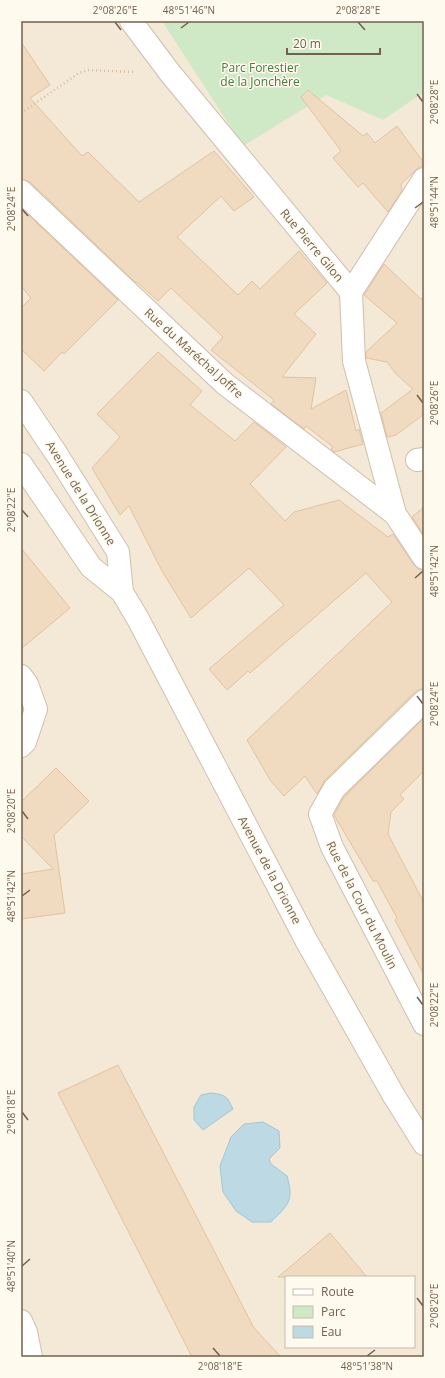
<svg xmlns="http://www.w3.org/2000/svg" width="445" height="1378" viewBox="0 0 445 1378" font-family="'Open Sans',sans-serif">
<rect width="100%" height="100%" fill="#fbf6e7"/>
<!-- residential -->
<path fill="#f3e9d6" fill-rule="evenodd" d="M21,21h403v1336h-403zM286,1277h128v70h-128z"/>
<!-- green -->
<path fill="#cfe9c6" d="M162,21h262v71l-41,28 -57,-25 -83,51z"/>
<!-- water -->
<path fill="#bcd9e4" stroke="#a3c6d6" d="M211,1093c15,2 16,3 22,16l-30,21 -9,-10v-13l7,-12z
M263,1122l16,9 1,17 -11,11 2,5 16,12c7,25 2,28 -16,46h-19l-16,-11 -13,-19 -3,-26 11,-29 13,-13z"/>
<!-- building -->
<path fill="#f0dac0" stroke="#e1c3a1" d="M21,42l29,43 -20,13 52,58 6,-4 51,50 75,-51 40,46 -20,14 -13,-15 -44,41 61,58 14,-14 8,8 39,-38 27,31 1,1 -33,31 22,20 -34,43 34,1 -5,31 35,-19 10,41 3,-2 4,15 -29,8 -3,-3 2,-2 -27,-21 -2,3 -33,-25 3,-4 -63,-50 12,-13 -52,-49 -13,13 -21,-19 -1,1 -106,-101 -9,-3z
M308,90l55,46 4,-3 8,10 22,-17 27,37v2l-6,3 -17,16 1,7 -14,21 -25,-29 -5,4 -25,-29 8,-7 -40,-54z
M21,208l97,92 -54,54 -2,-2 -18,19 -23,-22v-41l10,-10 -10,-12z
M384,264l37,35 3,-2v117l-28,21 -9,2 -6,-24 32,-24 -17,-15 -9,-12 -21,-4v-6l31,-29 -33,-28z
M158,352l44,39 -12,14 45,36 19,-19 32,25 -36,37 35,37 9,-9 45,-12 49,37 5,-3 21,31 4,4 6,1v119h-3l-6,3 -90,88 -8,14 -12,-18 -21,20 -14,-16 -23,-40 145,-138 -26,-29 -116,100 -2,-2 -21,19 -18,-21 75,-64 -35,-37 -58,50 -29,-47 -33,-65 -9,9 -28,-47 28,-31 -23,-23z
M424,507v28l-12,-18z
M21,548l49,60 -49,41z
M424,718v53l-24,24 4,4 -13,13 -3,22 36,69v72l-29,-55 2,-2 -20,-37h-4l-39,-66 10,-18z
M56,768l33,33 -35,34 11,78 -44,6v-45l32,-5 -32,-33v-34z
M118,1065l136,263 27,29h-89l-134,-264z
M330,1233l37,44h-89z"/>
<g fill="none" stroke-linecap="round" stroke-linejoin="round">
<!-- street casing -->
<g stroke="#cdbfae" stroke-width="24">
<path id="street" d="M131,21l39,52 181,219 3,69 41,153
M21,191l204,193 170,130 29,44
M351,292l73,-113
M417,460l7,-1
M21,676l6,8 9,25 -11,33 -4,4
M424,701l-90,88 -14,25 12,33 92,177
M21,1321l5,11 5,25"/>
</g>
<!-- secondary casing -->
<g stroke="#cfc1ab" stroke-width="24">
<path id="secondary" d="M21,401l35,52 62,99 4,40
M21,464l70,103 31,25 16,27 168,321 88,156 30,48"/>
</g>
<!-- path -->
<path stroke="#d5bda3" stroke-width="2.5" stroke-dasharray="1 3" stroke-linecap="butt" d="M21,113l58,-40 9,-3 47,2"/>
<!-- street -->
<use href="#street" stroke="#fff" stroke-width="22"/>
<!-- secondary -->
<use href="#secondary" stroke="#fff" stroke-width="22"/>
</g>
<!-- ticks -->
<path fill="none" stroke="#74604c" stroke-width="1.5" d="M115,22l6,8M358,22l7,8M181,28l8,-6M417,94l6,8M415,208l8,-6M22,209l6,7M417,395l6,8M22,510l6,7M415,578l8,-7M417,696l6,8M22,811l6,8M22,896l8,-6M417,997l6,8M22,1112l6,8M22,1266l8,-7M417,1298l6,8M213,1348l7,8M367,1356l8,-6"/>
<g text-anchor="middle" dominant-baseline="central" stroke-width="3" stroke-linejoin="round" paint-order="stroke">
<!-- park labels -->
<g font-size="12" fill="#4c7945" stroke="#fefaed">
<text x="260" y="67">Parc Forestier<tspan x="260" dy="14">de la Jonchère</tspan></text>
</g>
<!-- street labels -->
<g font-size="12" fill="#74604c" stroke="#fefaed">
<text transform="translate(312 245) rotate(50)">Rue Pierre Gilon</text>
<text transform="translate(194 353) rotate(42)">Rue du Maréchal Joffre</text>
<text transform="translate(81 493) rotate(58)">Avenue de la Drionne</text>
<text transform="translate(270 870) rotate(62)">Avenue de la Drionne</text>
<text transform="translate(362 905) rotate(63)">Rue de la Cour du Moulin</text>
</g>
</g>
<!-- border -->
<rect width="445" height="1378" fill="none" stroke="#fefaed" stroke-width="44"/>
<!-- legend -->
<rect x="285" y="1276" width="130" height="72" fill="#fefaed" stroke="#c7bcad"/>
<rect x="293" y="1289" width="20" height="6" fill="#ffffff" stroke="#c7bcad"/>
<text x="321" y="1296" font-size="12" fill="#74604c">Route</text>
<rect x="293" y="1306" width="20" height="12" fill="#cfe9c6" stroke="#c7bcad"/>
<text x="321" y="1316" font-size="12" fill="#74604c">Parc</text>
<rect x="293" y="1326" width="20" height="12" fill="#bcd9e4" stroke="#c7bcad"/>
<text x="321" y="1336" font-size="12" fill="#74604c">Eau</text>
<!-- scale -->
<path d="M287 48v6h93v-6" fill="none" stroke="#74604c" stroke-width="2"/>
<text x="293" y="48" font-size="12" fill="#74604c" stroke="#fefaed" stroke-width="3" paint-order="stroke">20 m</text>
<rect x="22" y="22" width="401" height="1334" fill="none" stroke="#74604c" stroke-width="1.5"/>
<g font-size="10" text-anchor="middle" fill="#74604c">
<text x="115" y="14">2°08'26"E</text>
<text x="189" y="14">48°51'46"N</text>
<text x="358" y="14">2°08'28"E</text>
<text transform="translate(434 102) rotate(-90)" y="4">2°08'28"E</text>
<text transform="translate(434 202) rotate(-90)" y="4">48°51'44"N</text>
<text transform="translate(11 209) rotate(-90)" y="4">2°08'24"E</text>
<text transform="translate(434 403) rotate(-90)" y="4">2°08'26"E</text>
<text transform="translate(11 510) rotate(-90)" y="4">2°08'22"E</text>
<text transform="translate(434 571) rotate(-90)" y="4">48°51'42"N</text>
<text transform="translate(434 704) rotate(-90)" y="4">2°08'24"E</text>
<text transform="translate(11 811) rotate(-90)" y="4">2°08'20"E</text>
<text transform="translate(11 896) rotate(-90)" y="4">48°51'42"N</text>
<text transform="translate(434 1005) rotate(-90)" y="4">2°08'22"E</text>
<text transform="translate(11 1112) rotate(-90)" y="4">2°08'18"E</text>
<text transform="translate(11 1266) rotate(-90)" y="4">48°51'40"N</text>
<text transform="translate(434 1306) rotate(-90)" y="4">2°08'20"E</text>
<text x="220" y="1370">2°08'18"E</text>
<text x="367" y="1370">48°51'38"N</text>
</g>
</svg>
